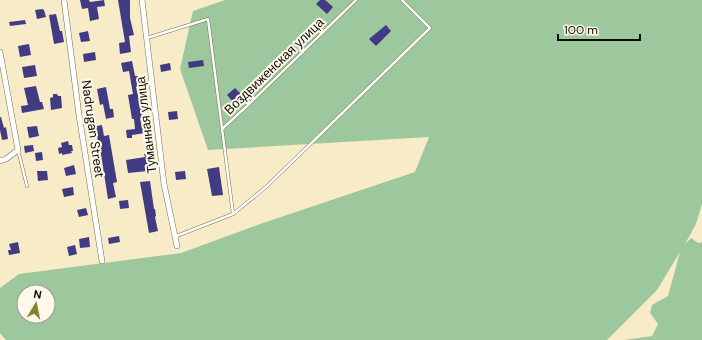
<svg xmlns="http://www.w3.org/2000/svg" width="702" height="340" viewBox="0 0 702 340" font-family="'DM Sans',sans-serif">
<rect width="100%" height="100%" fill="#f8ebc8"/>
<!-- green -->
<path fill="#9dc89e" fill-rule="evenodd" d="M225,0h477v204l-6,20 -11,20 6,-6 7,5 4,-1v98h-78l28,-4 6,-12 -8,-11 2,-8 16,-9 12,-44 -23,38 -50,50h-601l-6,-7v-45l19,-14 162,-21 82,-30 152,-51 14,-35 -221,13 -28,-81 13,-58zM24,292h24v24h-24z"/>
<!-- building -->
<path fill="#413b84" d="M80,0h9l1,2 14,-2 1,6 -8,1 2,12 -9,2 -2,-13 -6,1z
M118,0h12v18l4,17 -5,1 2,16 -11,2 -1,-11 6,-1z
M320,0h5l8,7 -6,7 -11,-10z
M42,9l2,1 2,7 -9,2 -2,-9z
M56,14l4,17h2l2,11 -10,2 -5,-29z
M25,20l1,4 -16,2 -1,-4z
M386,25l5,6 -15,15 -7,-7z
M88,31l2,10 -9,1 -2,-9z
M29,44l2,11 -11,2 -2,-11z
M95,52l1,8 -12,2 -1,-8z
M203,60l1,6 -15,2 -1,-6z
M132,61l3,15h3l1,10 -3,1 7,30 -3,1 2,10h3v5l-13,2v3h-5l-1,-8 9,-1 -1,-10h-2l-4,-24 5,-1 -4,-23 -6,1 -2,-9z
M170,63l1,7 -10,2 -1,-7z
M35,65l2,11 -13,2 -2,-11z
M36,86l4,16h2l2,7 -22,4 -1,-7 7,-1 -4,-17z
M106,87l4,22h3l1,8 -8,2 -3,-15 -3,1 -3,-16z
M235,88l7,7 -8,8 -7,-8z
M53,94h4l1,2h3l1,12 -11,2 -1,-12 3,-1z
M177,111l1,8 -9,1 -1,-8z
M0,117h1l3,11 2,-1 2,12 -6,1 -2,-10z
M102,125l2,11 5,-1 8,47 -4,1 3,14 -8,2 -8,-51 -4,-15 -2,1 -2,-7z
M37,126l2,10 -10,2 -2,-11z
M68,141l1,4h3l1,6h-2l1,2 -10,2v-2l-3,1 -1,-6 4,-1 -1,-4z
M33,145l1,6 -9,2 -1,-7z
M42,152l1,8 -7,1 -1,-8z
M151,153l2,16 -6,1 1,1 -20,2 -2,-13 19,-3 -1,-3z
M74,165l2,9 -10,2 -2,-8z
M219,167l4,28 -11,1 -5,-27z
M37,171h10l1,9 -10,1z
M185,171l1,8 -10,1 -1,-8z
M150,181l4,28h1l1,7 -1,1 3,14 -9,2 -9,-51z
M73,187l1,8 -10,2 -2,-8z
M128,200l1,8 -9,1 -1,-8z
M86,208l2,7 -9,2 -2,-7z
M119,236l1,6 -11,2 -1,-6z
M89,237l1,10 -10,1 -1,-9z
M18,242l2,11 -11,2 -1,-5h3l-2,-6z
M75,245l2,9 -8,2 -2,-9z"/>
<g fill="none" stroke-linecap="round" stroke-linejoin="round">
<!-- service casing -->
<g stroke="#796e4e" stroke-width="3.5">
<path id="service" d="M147,38l61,-19 25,195 -59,23
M222,129l24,-22 110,-107
M18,150l9,36
M233,214l33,-27 164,-159 -28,-28"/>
</g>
<!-- minor casing -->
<g stroke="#796e4e" stroke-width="6">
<path id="minor" d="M64,0l15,115 23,146
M142,0l22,184 13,62
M0,52l18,98 -12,9 -6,2"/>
</g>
<!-- service -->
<use href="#service" stroke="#fff" stroke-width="2.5"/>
<!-- minor -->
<use href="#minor" stroke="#fff" stroke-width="5"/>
</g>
<g text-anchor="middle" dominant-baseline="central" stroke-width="4" stroke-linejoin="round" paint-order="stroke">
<!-- street labels -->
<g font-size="13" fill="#0f0b02" stroke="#fef9eb">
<text transform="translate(274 66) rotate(-44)">Воздвиженская улица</text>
<text transform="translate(146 125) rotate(-97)">Туманная улица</text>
<text transform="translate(93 129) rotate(82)">Nadrugan Street</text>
</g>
</g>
<!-- north arrow -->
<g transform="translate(36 304) rotate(10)"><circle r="19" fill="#fef9eb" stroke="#9e9a8e"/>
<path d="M0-3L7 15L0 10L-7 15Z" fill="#88842d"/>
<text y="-6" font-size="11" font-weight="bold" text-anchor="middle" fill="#0f0b02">N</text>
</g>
<!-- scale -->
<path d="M558 34v6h82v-6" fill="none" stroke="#0f0b02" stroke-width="2"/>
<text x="564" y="34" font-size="12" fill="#0f0b02" stroke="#fef9eb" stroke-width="3" paint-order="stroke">100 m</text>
</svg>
